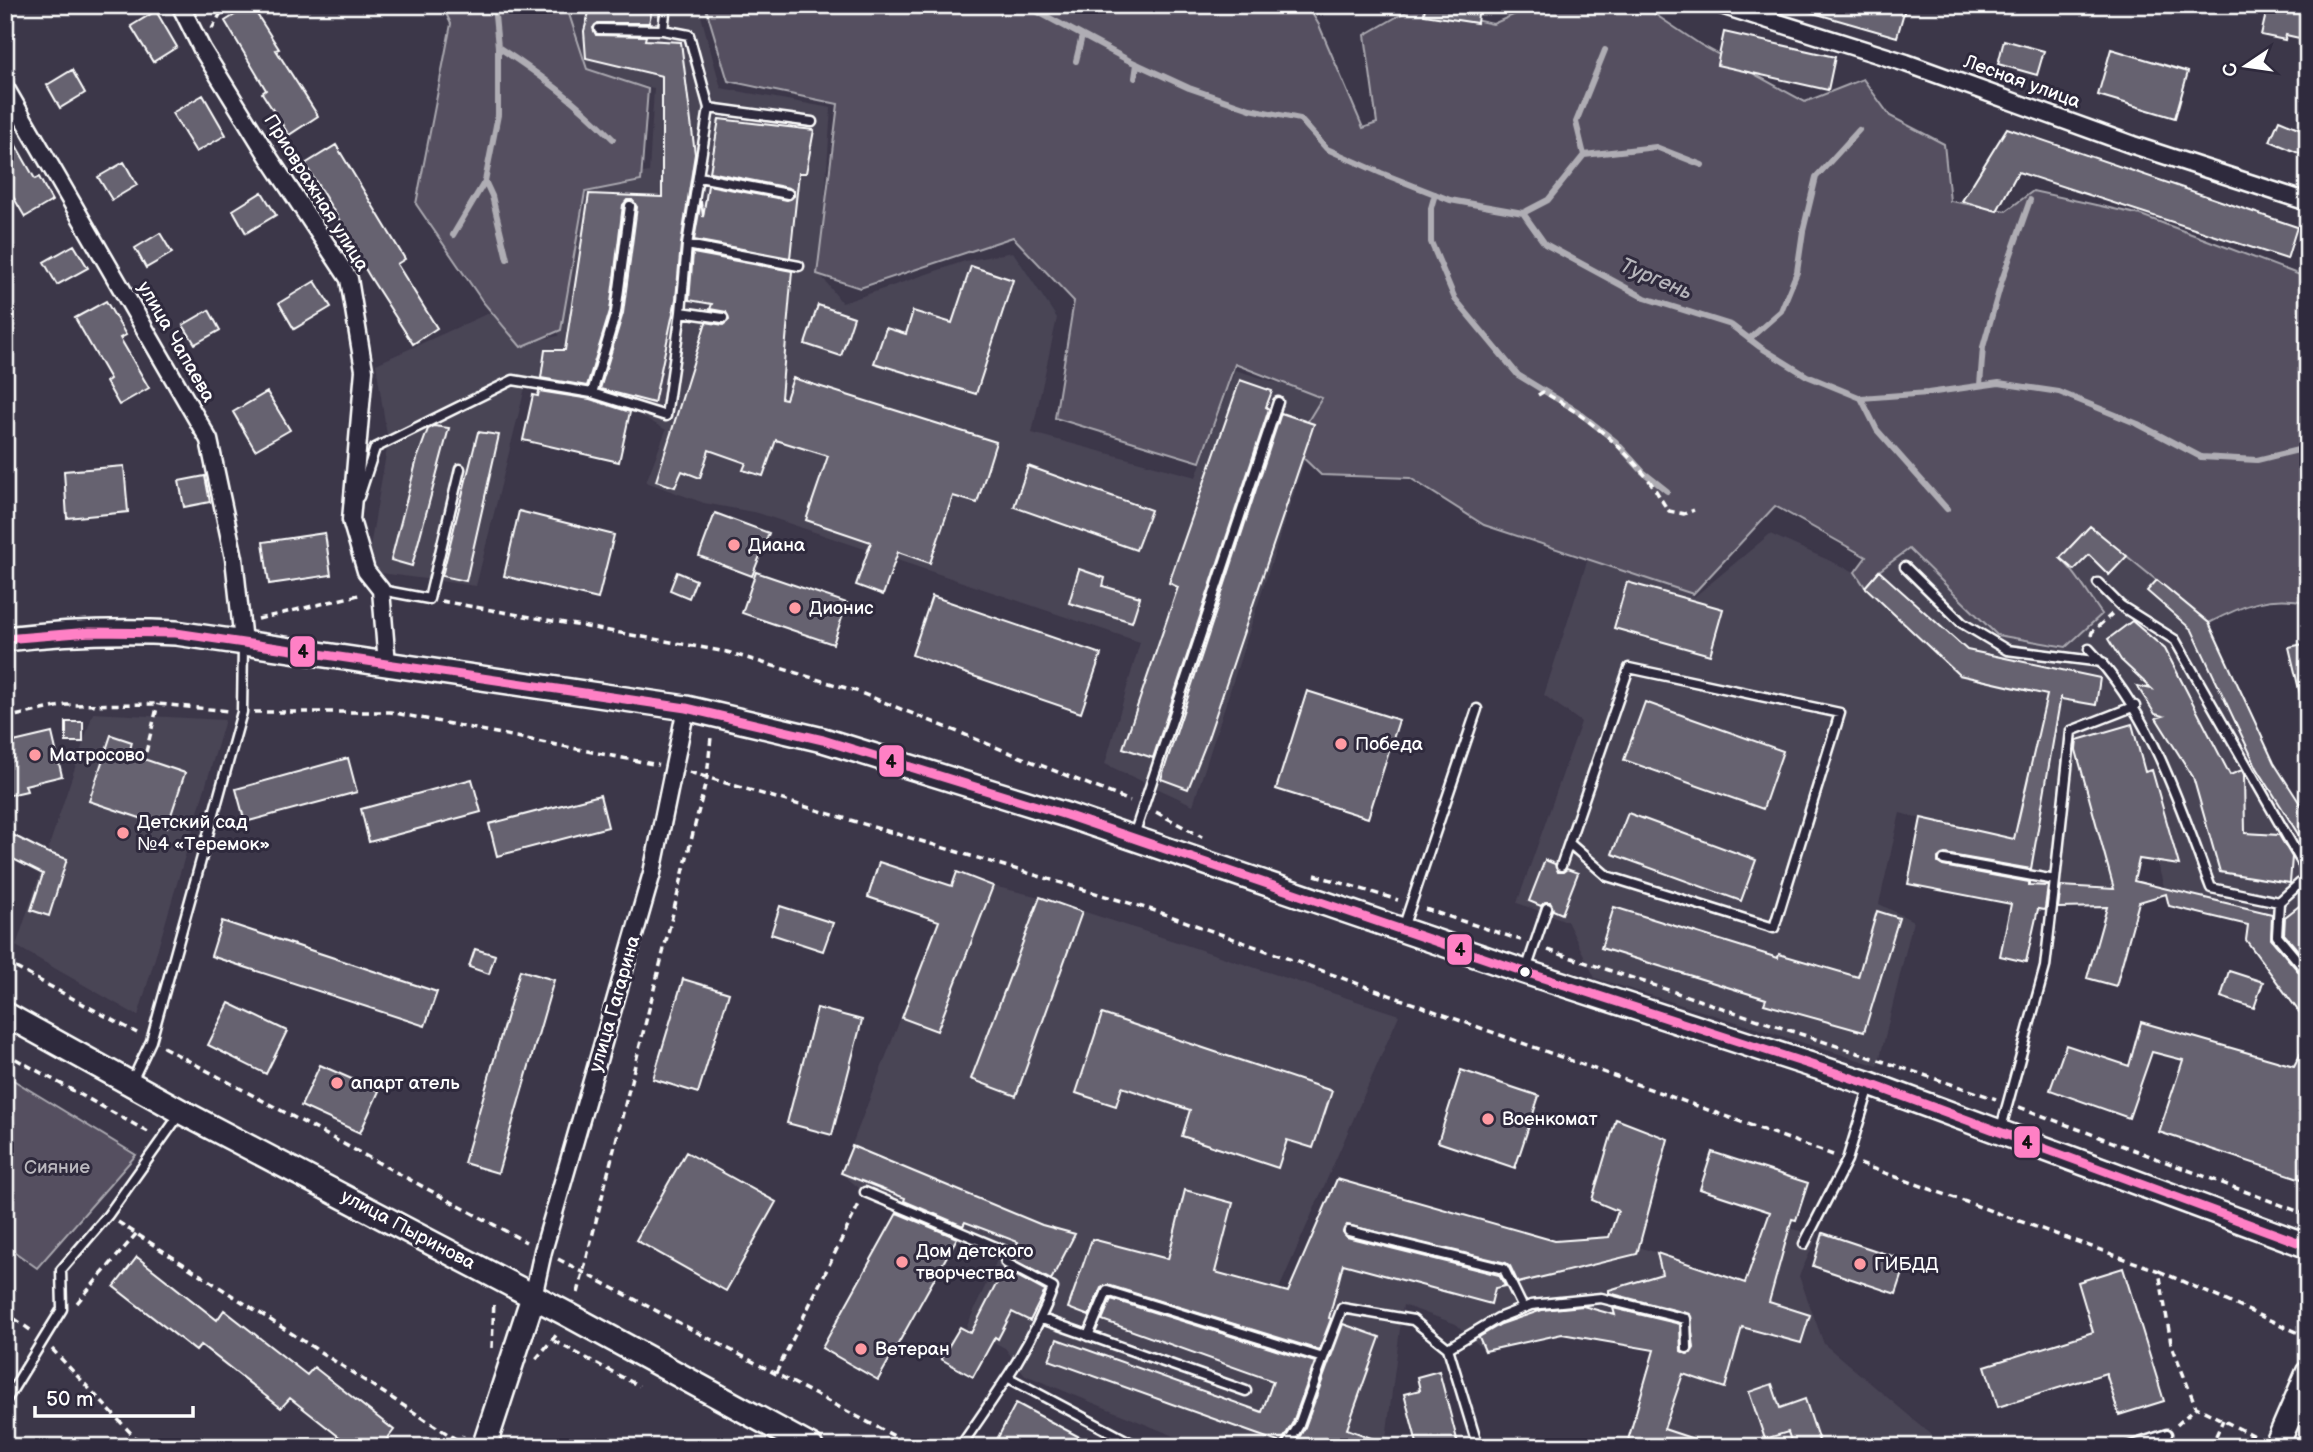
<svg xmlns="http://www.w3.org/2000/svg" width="2313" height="1452" viewBox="0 0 2313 1452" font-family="'Balsamiq Sans',sans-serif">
<rect width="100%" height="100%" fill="#3c3749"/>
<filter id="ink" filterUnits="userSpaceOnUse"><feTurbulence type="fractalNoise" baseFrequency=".0143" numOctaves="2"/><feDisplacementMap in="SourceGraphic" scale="14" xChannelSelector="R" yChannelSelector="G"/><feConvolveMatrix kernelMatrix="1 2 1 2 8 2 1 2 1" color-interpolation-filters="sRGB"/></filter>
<g filter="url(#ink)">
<!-- built -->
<path fill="#494455" d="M569,5h129l23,83 110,20 -11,166 22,29 123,-42 48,-9 44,66 -25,115 164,44 39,-107 90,27 -132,408 -88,-41 35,-122 -382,-129 -54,-10 -58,-21 20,-52 -31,-18 -110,-24 -49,198 -110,-15 22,-129 -12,-78 115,-52 32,31 35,-7 24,-153 67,-11 5,-84 -72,-15 -18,-60z
M2090,526l119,97 65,140 34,53v208l-62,-84 2,-15 -79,-19 -35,-131 -32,-26 40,152 -98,9 -136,-26 13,-65 -21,-6 -21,91 34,17 -35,145 -283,-88 -28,-57 -50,-18 64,-181 -37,-27 47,-146 103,48 76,-63 85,38 10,14 14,-15 29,-23 89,87 105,-21 -20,-27 -8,-17 -14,-12z
M93,713l132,7 -87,296 -122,-70z
M957,872l36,14 47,11 359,118 -120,274 9,3 49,-113 218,62 54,-4 8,-26 -25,-11 24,-81 52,20 -29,108 106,35 21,-59 52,12 -19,41 25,68 108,91 5,12h-313l2,-1 28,-96 -92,-16 -77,17 -29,-27 -53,-19 -18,142h-184l-176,-72 -20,-27 -39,-20 32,-70 -121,-55 -36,-30z"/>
<!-- green -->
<path fill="#555060" stroke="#aaa8b0" stroke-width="2" d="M442,5h129l-3,6 19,58 61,20 -7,92 -56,11 -24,138 -40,17 -38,-45 -67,-98 35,-180z
M705,5h602l12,20 44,103 14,-5 -12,-88 49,-28 79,17 36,-16 118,1 54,36 104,57 58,-23 27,37 54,28 6,57 56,10 27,-20 108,24 167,63v325c-37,-10 -67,3 -99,20l-119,-97 -30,32c17,15 28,37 42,56l-36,33 -69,-12 -88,-86 -30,22 -14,16 -10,-15 11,-15 -91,-51 -82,88 -209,-69 -74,-47 -89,-3 -29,-28 30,-49 -87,-34 -35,98 -145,-44 19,-117 -61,-64 -153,51 -43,-14 21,-170 -110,-23z
M5,1075l131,80 -99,113 -32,-23z"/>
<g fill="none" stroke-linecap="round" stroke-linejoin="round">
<!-- stream -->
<path stroke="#afadb4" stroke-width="6" d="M1025,5l103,55 61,28 61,21 50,10 27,30 54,24 69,27 73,13 22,31 100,54 86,27 29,22 47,29 54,22 67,-5 71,-10 60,9 79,32 63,33 56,3 41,-10 10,1
M498,47c43,28 79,55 115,92
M1076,61l6,-25
M1135,78l2,-14
M1584,155l-8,-33 29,-72
M485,181l7,15 15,63
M1435,194l-4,14v34l24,57 63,76 59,36 38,30 28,31 24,19
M1523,213l25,-13 36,-45 72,-8 46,18
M453,235l32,-54 13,-66v-68l-4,-42
M1749,339l32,-28 16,-39 6,-41 13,-54 43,-47
M1980,385l3,-38 19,-67 28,-80
M1861,398l16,32 70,79"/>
</g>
<!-- building -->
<path fill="#666270" stroke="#fff" stroke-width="2" d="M251,5l28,44 -3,1 42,66 -29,19 -27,-42 4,-3 -41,-69z
M591,5h62l-4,18h-51l-5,5 3,7 50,1 -1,4 36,2 14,112 -14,90 -5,55 -22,104 -54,-14 23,-76 14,-106 -5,-7h-5l-4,5 -13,106 -23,75 -46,-8 4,-28h20l24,-156 73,3v-121l-76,-18 -2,-27z
M1425,5h54l-2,18 -53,-8z
M1803,5h103l-9,32 -94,-27z
M2268,5h40v35l-22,-5 -1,5 -24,-5z
M156,11l21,36 -24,15 -22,-36z
M1724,32l111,25 -7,33 -111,-25z
M2004,40l40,11 -7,24 -39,-11z
M2111,49l77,23 -13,46 -77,-23z
M72,70l13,23 -25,15 -13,-23z
M203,95l23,40 -30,17 -24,-39z
M719,119l95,11 -8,43h-7l-9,85 -96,-18 7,-39 2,16 5,-32 79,15 7,-4v-5l-5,-3 -79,-16z
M2279,120l29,12v25l-38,-16z
M5,126l30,53 4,-2 13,24 -27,16 -20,-34z
M2007,128l290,99 -10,32 -269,-87 -21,39 -35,-10z
M336,145l69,114 -8,5 40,64 -24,16 -43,-67 -32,-54 2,-2 -35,-57z
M124,162l13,23 -25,15 -14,-23z
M262,192l14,23 -30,18 -13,-23z
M160,233l12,20 -26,15 -11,-20z
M74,245l14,23 -31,17 -13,-23z
M693,253l99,18 -11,127 5,1 7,-21 203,64 -19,61 -24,-7 -23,67 -32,-11 -15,43 -27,-10 15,-43 -65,-22 22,-64 -52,-16 -13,36 -20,-6 3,-7 -37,-13 -9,28 -18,-7 -7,16 -19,-6 50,-159 17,3 6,-5 -3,-8 -16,-3 2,-5 -23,-4z
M971,266l42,14 -37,114 -102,-31 12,-35 20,6 7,-23 39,12z
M315,281l16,26 -37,22 -15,-26z
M106,301l20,34 -6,3 29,50 -30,17 -13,-23 4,-3 -35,-61z
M818,305l36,12 -13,39 -36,-12z
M209,310l11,20 -25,14 -12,-19z
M1240,380l32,11 -6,16 3,2 -116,349 -30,-10 55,-161 -9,-4z
M539,391l51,8 40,13 -11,50 -96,-22 10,-45 5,1z
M267,392l23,38 -35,20 -22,-38z
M1281,413l33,11 -107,317 -19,48 -27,-10z
M434,426l15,2 -37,138 -21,-6 26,-101 11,-30z
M478,432l21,3 -33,146 -24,-5z
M124,466l4,46 -61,6 -3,-47z
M1028,466l123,44 -15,40 -122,-43z
M205,476l5,26 -26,5 -5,-26z
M519,511l95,24 -16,64 -94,-23z
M715,513l54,20 -17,43 -53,-20z
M2090,526l37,30 -18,19 -20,-20 -15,15 -14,-12z
M325,533l6,42 -62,9 -6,-42z
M1079,569l26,9 -2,8 37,11 -8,25 -63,-19z
M1879,571l88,79 133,28 -4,27 -35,-6v-3l-30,173 -86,-15 -7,4v5l5,3 86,16v3l19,1 -3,22 -1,2 -6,-1 -12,53 -26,-6 11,-52 -103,-20 13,-66 93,21 33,-144 -88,-20 -94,-88z
M677,572l19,8 -7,18 -19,-8z
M756,572l91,31 -14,41 -91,-31z
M2157,580l52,43 65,140 34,53v34l-51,-82 -65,-138 -45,-39z
M1627,582l96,27 -13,46 -96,-27z
M932,596l169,58 -20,59 -169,-58z
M2132,621l33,28 65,126 12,-5 2,5 1,58 34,2 13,22 -2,26 -70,-11 -27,-95 -37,-59 7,-2 -8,-2 -18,-28 15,3 -31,-29 -13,-21z
M2308,643v55h-7l-12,-51z
M1307,691l92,29 -31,98 -92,-29z
M1645,702l138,49 -20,58 -139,-49z
M66,722h17v20h-17z
M2132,724l13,48 7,-2 27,95 -40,-6 -5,22 138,33 -1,25 32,38 5,2v45l-62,-84 2,-15 -79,-19 -3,-12 -27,8 -23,84 -29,-8 20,-71 -49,1 3,-22 53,3 -38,-139 1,-10z
M52,733l10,43 -37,9 2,6 -22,5v-52z
M111,735l21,7 -3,12 56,19 -18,54 -78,-26z
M348,758l9,34 -112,30 -9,-33z
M472,779l9,33 -112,30 -8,-33z
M600,795l8,32 -111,29 -8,-32z
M1628,813l128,47 -15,41 -129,-47z
M5,831l41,21 21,7 -18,57 -18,-6 12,-36 -38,-19z
M1545,860l10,4 3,8h5l4,-3 11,4 -16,41 -9,-4 -3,-8h-5l-4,4 -12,-5z
M879,862l73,24 5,-14 36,14 -56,145 -35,-13 37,-97 -71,-24z
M1040,897l42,15 -66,184 -45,-17z
M2308,899v63l-24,-28 1,-17z
M780,906l53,17 -10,28 -52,-17z
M1614,907l164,51 1,-4 79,23 19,-66 22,7 -35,114 -100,-28 2,-5 -165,-51z
M222,921l215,71 -12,34 -214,-70z
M475,949l20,6 -6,19 -20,-7z
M520,970l34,10 -56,193 -34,-10z
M2229,971l34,11 -9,26 -33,-11z
M683,979l46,14 -31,100 -45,-14z
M229,1003l58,28 -21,43 -58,-29z
M817,1008l45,12 -30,115 -45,-12z
M1102,1014l230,77 -19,57 -26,-8 -9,28 -96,-32 8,-26 -68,-23 -6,19 -40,-13z
M2141,1022l153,44 14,-27v142l-149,-49 24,-72 -31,-8 -23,66 -79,-28 16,-45 63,21z
M320,1065l59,26 -19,42 -59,-27z
M1461,1070l78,26 -24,72 -77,-26z
M1616,1119l52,20 -31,115 -119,29 -8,-17 -4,-3 -159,-38 -4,7 4,5 152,38 6,11 -10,2 -4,16 -148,-40 -14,54 2,1 -12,31 -211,-65 -7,3 -12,28 -21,-8 24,-69 76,20 17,-69 48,13 -18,69 73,20 49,-113 218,62 54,-4 9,-26 -26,-11z
M852,1146l190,79 33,9 -24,46 -39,-21 6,-17 -53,-20 -2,4 -59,-25 1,-3 -64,-25z
M686,1152l90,50 -50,89 -90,-51z
M1712,1152l96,31 -12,37 -4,-1 -23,83 41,13 -9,28 -59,-16 -17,61 -42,-14 -19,55 45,15v3h-83l28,-97 -92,-16 -77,17 -6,-14 22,-13 41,-14 41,-4 32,9 -2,-7 67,16 1,27 6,3 4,-1 3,-5 -4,-34 -81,-21v-3l53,-16 -5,-21 88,30 25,-71 -70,-23z
M897,1213l60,25 -79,142 -56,-32z
M1823,1233l84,28 -11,33 -83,-28z
M137,1257l80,63 7,-10 83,65 7,-8 80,63 -13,17h-29l-62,-49 -9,10 -80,-63 -5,6 -82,-64z
M2123,1268l41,133 -45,14 -13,-42 -108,34 -13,-41 108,-34 -15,-50z
M1004,1269l41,22 -15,30 -18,-9 -14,27 -3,-2 -22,40 -32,-18 19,-32 11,6z
M1111,1299l204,63 -22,60 -12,21 -232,-83 8,-21 205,73 11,-31 -171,-61z
M1343,1324l37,13 -33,92 43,16 -1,2h-95l11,-20z
M1439,1371l20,76h-41l-14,-53 16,-4 -3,-13z
M1772,1384l8,24 25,-9 16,48h-28l-5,-15 -23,7 -16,-47z
M1016,1403l82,44h-105z"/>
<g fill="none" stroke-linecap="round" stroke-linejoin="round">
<!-- lane casing -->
<g stroke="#fff" stroke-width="13">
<path id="lane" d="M663,30l3,-25
M709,108l103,14
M699,177l89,17
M687,245l112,21
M681,312l42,6
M592,393l24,-81 14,-106
M359,497l16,-49 138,-68 79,13 74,23 15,-104 6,-67 22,-137 -20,-73 -26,-5 -64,-1
M1905,567l57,56 45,27 95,12
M2098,583l23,23 54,34 133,233
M381,590l48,9 31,-130
M2089,649c63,66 90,155 122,239l68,14
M1134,835l144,-433
M1944,860l111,20 16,-149 64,-25
M1561,866l68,-198 211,45 -66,215 -167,-52 -38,-33
M2308,876l-29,26 -2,34 31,37
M1403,928l74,-219
M1526,970l21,-62
M132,1081l19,-40 91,-329 1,-67
M2001,1128l44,-161 10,-87
M865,1192l138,58 3,13 47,25c-21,58 -58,108 -93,159
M1349,1231l155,38 19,39
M1804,1244l43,-84 23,-74
M1042,1319l204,72
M1088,1336l19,-45 216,67 19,-50 71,12 35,28 30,99
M1448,1348l50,-30 33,-13 70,-7 85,21 1,29
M1007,1377l132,70
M5,1402l57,-93 -1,-39 47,-55 72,-101
M1286,1447l13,-22 24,-67
M2127,1447l40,-13"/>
</g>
<!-- street casing -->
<g stroke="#fff" stroke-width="21">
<path id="street" d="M180,5l22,44 66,107 81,123 15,91 -13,150 15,51 15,19 6,74
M1721,5l185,58 227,82 175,57
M5,87l204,353 25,118 9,84
M533,1297l10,-46 109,-378 34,-165"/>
</g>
<!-- secondary casing -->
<g stroke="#fff" stroke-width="28">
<path id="secondary" d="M5,639c58,-7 113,-9 171,-6l510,75 137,32 243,75 459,157 345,112 438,162
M5,1014l177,98 385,202 244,133
M484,1447l49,-150
M2276,1447l32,-74"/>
</g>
<!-- path -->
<path stroke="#fff" stroke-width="3.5" stroke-dasharray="7 5" stroke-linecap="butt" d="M212,29l10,-18 6,-6
M1538,395l5,-3c40,22 77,51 105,87 8,10 13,22 21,32l15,3 10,-4
M441,601l286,51 129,39 274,110
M258,619l105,-25
M2091,636l1,-4 20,-18
M254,712h136l268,53
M5,718l61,-13 92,-1 71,7
M146,752l12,-48
M689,772l470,140 674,243
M1156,812l46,25
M1315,875l83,25
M1425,909l96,31
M1548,950l448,149
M5,962l132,71
M163,1047l363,195
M5,1053l145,80
M2019,1107l289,108
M1860,1164l299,107 12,72 25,64 62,31
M118,1222l347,223
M558,1259l357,188
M2159,1271l149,66
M578,1293l129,-516 4,-40
M77,1303l60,-70
M5,1312l28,20
M554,1341l85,45
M492,1348l2,-48
M52,1349l92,98
M536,1359l22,-26
M776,1373l83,-169
M2177,1425l19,-18
M5,1443l56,4
M459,1447l4,-12
M2211,1447l12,-27"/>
<!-- lane -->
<use href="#lane" stroke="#2f2a3d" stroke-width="8"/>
<!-- street -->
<use href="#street" stroke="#2f2a3d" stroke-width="16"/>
<!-- secondary -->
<use href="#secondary" stroke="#2f2a3d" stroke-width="23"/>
<!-- bus-1 casing -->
<g stroke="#2f2a3d" stroke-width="14">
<path id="bus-1" d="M5,639l85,-7 86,1 510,75 137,32 243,75 459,157 345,112 438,162"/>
</g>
<!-- bus-1 -->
<use href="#bus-1" stroke="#ff80c5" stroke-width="9"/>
</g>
</g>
<!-- markers -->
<g fill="#ff9aa2" stroke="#2f2a3d" stroke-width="2.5">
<circle cx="734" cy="545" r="7"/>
<circle cx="795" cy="608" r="7"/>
<circle cx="1341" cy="744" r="7"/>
<circle cx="35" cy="755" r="7"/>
<circle cx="123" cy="833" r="7"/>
<circle cx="337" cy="1083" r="7"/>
<circle cx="1488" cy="1119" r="7"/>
<circle cx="902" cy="1262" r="7"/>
<circle cx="1860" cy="1264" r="7"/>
<circle cx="861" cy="1349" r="7"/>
</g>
<circle fill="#fff" stroke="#2f2a3d" stroke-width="2.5" cx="1525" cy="972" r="6"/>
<g text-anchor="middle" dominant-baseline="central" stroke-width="6" stroke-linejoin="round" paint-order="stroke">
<!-- street labels -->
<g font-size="19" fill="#fff" stroke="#2f2a3d">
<text transform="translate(2022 82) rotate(20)">Лесная улица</text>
<text transform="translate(316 193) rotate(58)">Приовражная улица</text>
<text transform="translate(176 342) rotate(60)">улица Чапаева</text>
<text transform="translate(615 1004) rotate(-74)">улица Гагарина</text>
<text transform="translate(408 1230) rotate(28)">улица Пыринова</text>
</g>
<!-- poi labels -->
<g font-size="19" fill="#fff" stroke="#2f2a3d" text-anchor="start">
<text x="748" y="545">Диана</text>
<text x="809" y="608">Дионис</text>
<text x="1355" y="744">Победа</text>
<text x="49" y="755">Матросово</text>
<text x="137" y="822">Детский сад<tspan x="137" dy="22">№4 «Теремок»</tspan></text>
<text x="351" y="1083">апарт атель</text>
<text x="1502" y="1119">Военкомат</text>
<text x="916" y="1251">Дом детского<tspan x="916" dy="22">творчества</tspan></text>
<text x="1874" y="1264">ГИБДД</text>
<text x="875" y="1349">Ветеран</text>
</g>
<!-- park labels -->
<g font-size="19" fill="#bbb9bf" stroke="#2f2a3d">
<text x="57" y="1167">Сияние</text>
</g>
<!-- water labels -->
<g font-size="21" font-style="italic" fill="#b5b4ba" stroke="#2f2a3d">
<text transform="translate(1656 279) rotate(23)">Тургень</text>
</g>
</g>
<g stroke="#2f2a3d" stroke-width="2.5">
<rect x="289" y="635" width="27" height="33" rx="7" fill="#ff80c5"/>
<rect x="878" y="744" width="27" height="34" rx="7" fill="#ff80c5"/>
<rect x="1446" y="933" width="27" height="33" rx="7" fill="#ff80c5"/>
<rect x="2013" y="1125" width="28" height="34" rx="7" fill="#ff80c5"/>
</g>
<g font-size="19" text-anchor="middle" font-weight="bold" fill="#111">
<text x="303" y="658">4</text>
<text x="891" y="768">4</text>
<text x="1460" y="956">4</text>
<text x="2027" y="1149">4</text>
</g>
<!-- margin -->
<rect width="2313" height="1452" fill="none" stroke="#2f2a3d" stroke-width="28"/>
<rect x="14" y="14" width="2285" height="1424" fill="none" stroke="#fff" stroke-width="2.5" filter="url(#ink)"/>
<!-- north arrow -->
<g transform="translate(2246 66) rotate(257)" stroke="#2f2a3d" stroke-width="5" paint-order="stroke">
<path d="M0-5L12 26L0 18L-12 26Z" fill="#ffffff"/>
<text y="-10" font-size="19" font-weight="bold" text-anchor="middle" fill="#ffffff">С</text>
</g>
<!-- scale -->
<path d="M35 1406v10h158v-10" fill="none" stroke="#ffffff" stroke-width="3.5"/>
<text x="46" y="1406" font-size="21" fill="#ffffff" stroke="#2f2a3d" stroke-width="5" paint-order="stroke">50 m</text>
</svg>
